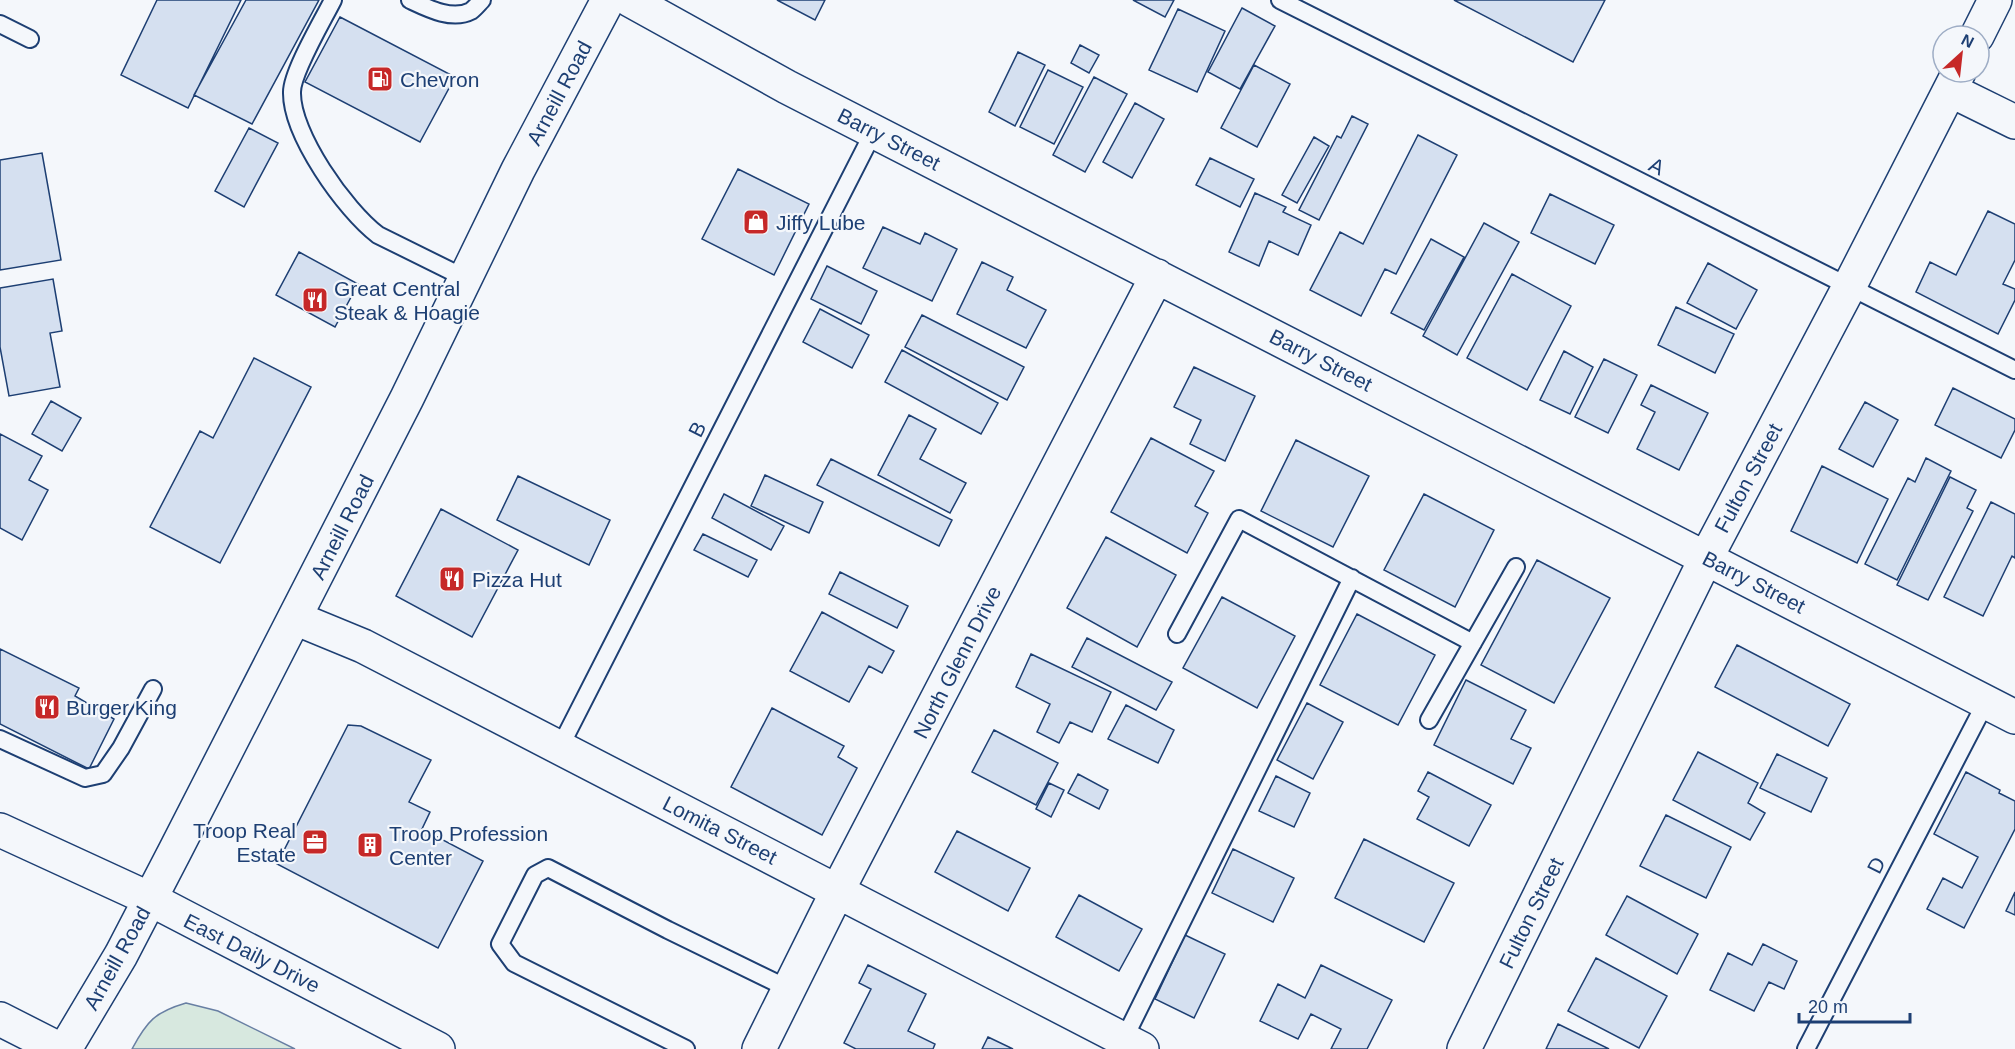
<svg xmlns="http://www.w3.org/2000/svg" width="2015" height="1049" viewBox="0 0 2015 1049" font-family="Arial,sans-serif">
<rect width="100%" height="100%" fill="#f4f7fb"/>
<!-- green -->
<path fill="#d7e8df" stroke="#687fa3" stroke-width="1.5" d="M186,1003l32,8 77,38h-163c15,-28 23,-37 54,-46z"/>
<!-- building -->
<path fill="#d5e0f0" stroke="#1d3f73" stroke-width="1.5" d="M157,0h84l-53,108 -67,-33z
M246,0h73l-67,124 -58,-29z
M777,0h48l-10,20z
M1133,0h41l-9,17z
M1454,0h151l-32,62z
M1242,8l33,18 -35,63 -32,-17z
M1178,9l47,22 -28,61 -48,-22z
M340,17l115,60 -35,65 -115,-60z
M1080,45l19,10 -10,18 -18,-10z
M1018,52l27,13 -30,61 -26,-14z
M1254,65l36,19 -33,63 -36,-19z
M1048,70l35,17 -29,57 -34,-17z
M1094,77l33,17 -42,78 -32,-17z
M1135,103l29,16 -32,59 -29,-16z
M1352,116l16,8 -49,96 -20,-10 38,-74 4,2z
M249,128l29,15 -34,64 -29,-16z
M1418,135l39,20 -61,119 -11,-5 -24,47 -51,-26 30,-58 23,12z
M1314,137l15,9 -32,57 -15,-8z
M42,153l19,107 -61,10v-110z
M1210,158l44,21 -14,28 -44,-22z
M738,169l71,35 -35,71 -72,-36z
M1255,193l31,14 -3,5 28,13 -13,30 -29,-14 -10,25 -30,-14z
M1550,194l64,31 -19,39 -64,-31z
M1988,211l27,13v36l-12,24 12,5v11l-17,34 -82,-42 14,-30 26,13z
M1484,223l35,19 -62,113 -34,-19z
M883,227l37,17 5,-11 32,16 -25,52 -69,-33z
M1431,239l33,18 -40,73 -33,-17z
M299,252l59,32 -23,43 -59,-32z
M982,262l31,15 -6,13 39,20 -20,38 -69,-34z
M1708,263l49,27 -21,39 -49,-26z
M827,266l50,25 -16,33 -50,-25z
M1512,274l59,32 -44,84 -60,-32z
M53,279l9,52 -12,2 10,54 -51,9 -9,-49v-59z
M1676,307l58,27 -19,39 -57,-28z
M820,309l49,26 -17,33 -49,-26z
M922,315l102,52 -17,33 -102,-53z
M902,350l96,53 -17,31 -96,-52z
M1564,351l29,16 -23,47 -30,-14z
M254,358l57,29 -91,176 -70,-36 50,-96 13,7z
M1604,359l33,16 -29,58 -33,-16z
M1194,367l61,29 -30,65 -35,-17 11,-24 -27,-13z
M1651,385l57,28 -29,57 -42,-21 18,-37 -14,-7z
M1953,388l62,31v11l-14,28 -66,-33z
M51,401l30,17 -19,33 -30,-17z
M1865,402l33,18 -25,47 -34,-18z
M909,415l27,14 -16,30 46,24 -16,30 -72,-38z
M0,434l42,22 -13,24 19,10 -26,50 -22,-12z
M1151,438l63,33 -19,35 13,7 -21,40 -76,-41z
M1296,440l73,36 -36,71 -72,-36z
M1926,458l25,13 -54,109 -32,-16 43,-86 7,4z
M831,459l121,61 -13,26 -122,-61z
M1822,466l66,33 -31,64 -66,-32z
M765,475l58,27 -14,31 -58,-27z
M518,476l92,44 -21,45 -92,-45z
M1950,477l26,13 -9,18 6,3 -45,89 -31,-15z
M724,494l60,32 -13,24 -59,-32z
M1424,494l70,36 -39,77 -71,-37z
M1991,502l24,12v44l-3,-2 -29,60 -39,-19z
M441,509l77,41 -46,87 -76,-41z
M703,534l54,26 -9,17 -54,-27z
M1106,537l70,38 -39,72 -70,-39z
M1537,560l73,38 -56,105 -73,-38z
M840,572l68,34 -11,22 -68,-34z
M1222,597l73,39 -38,72 -74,-40z
M822,612l72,39 -12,22 -13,-7 -20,36 -59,-31z
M1357,614l78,41 -37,70 -78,-40z
M1087,638l85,44 -16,28 -84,-43z
M1737,645l113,59 -22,42 -113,-59z
M0,649l79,39 -4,8 39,23 -25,50 -89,-45z
M1031,654l80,38 -19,40 -22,-10 -11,21 -22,-11 13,-28 -34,-17z
M1466,680l60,30 -15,29 20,9 -18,36 -79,-39z
M1307,703l36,19 -30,57 -36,-19z
M1126,705l48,25 -16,33 -50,-24z
M772,708l72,38 -6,11 19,11 -35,67 -91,-48z
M348,725l13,1 70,34 -22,42 21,10 -8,17 61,32 -45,87 -161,-84z
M994,730l64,33 -22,42 -64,-33z
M1698,752l60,31 -10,20 17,10 -15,27 -77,-40z
M1777,754l50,24 -16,34 -51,-24z
M1428,772l63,33 -22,41 -52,-27 12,-22 -11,-6z
M1966,772l34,18 -1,3 16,8v28l-51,99 -37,-19 16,-31 19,10 16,-31 -44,-23z
M1078,774l30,16 -9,19 -31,-16z
M1276,776l34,17 -16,34 -35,-16z
M1049,783l15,7 -13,27 -15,-8z
M1666,815l65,32 -25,51 -66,-32z
M957,831l73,37 -22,43 -73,-39z
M1364,839l90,44 -30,59 -89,-44z
M1233,849l61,29 -21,44 -61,-29z
M2015,892v23l-9,-4z
M1079,895l63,34 -23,42 -63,-34z
M1627,896l71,38 -21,40 -71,-39z
M1185,935l40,19 -31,64 -39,-19z
M1763,944l34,17 -13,28 -15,-7 -15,29 -44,-21 18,-37 24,12z
M1596,958l71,38 -28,52 -71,-37z
M868,965l58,29 -18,37 27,13 -2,5h-77l-12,-6 27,-54 -12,-6z
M1321,965l71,35 -25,49h-36l10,-20 -30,-15 -13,25 -38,-18 18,-37 27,14z
M1558,1024l51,25h-63z
M988,1037l25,12h-31z"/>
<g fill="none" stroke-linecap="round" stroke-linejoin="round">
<!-- service casing -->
<g stroke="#1d3f73" stroke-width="20">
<path id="service" d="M333,0c-10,20 -41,72 -41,92 -1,42 53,118 86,143l87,43
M410,0c17,8 42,21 61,11 4,-3 8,-8 11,-11
M1280,0l735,370
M0,24l30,15
M1177,634l62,-115 234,124
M1429,720l87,-153
M0,739l85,39 18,-4 18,-26 32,-59
M560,747l314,-616
M1122,1043l230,-465
M686,1049l-172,-86 -14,-19 35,-69 13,-7 120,62 121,59
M1806,1049l180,-347"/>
</g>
<!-- minor casing -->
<g stroke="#1d3f73" stroke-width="36">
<path id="minor" d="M630,0l157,87 1228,630
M1977,36l18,-36
M1950,90l65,32
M295,618l68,28 779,403
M759,1049l83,-167 315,-606
M1464,1049l242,-491 143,-271 110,-215"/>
</g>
<!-- secondary casing -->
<g stroke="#1d3f73" stroke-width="36">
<path id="secondary" d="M0,830l150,69 288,150
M65,1049l56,-94 54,-104 232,-453 111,-228 90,-170"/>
</g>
<!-- motorway casing -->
<g stroke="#1d3f73" stroke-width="36">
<path id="motorway" d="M0,1019l59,30"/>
</g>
<!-- service -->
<use href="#service" stroke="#f4f7fb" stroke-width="16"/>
<!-- minor -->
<use href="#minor" stroke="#f4f7fb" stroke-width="33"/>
<!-- secondary -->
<use href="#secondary" stroke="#f4f7fb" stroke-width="33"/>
<!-- motorway -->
<use href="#motorway" stroke="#f4f7fb" stroke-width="33"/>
</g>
<!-- icons -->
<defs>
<g id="fuel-square" transform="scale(1.35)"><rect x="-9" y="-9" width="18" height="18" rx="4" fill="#c62828" stroke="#f4f7fb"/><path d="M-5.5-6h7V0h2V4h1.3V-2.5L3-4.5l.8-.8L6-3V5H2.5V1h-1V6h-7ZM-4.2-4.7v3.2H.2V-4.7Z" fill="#fff"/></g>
<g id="shop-square" transform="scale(1.35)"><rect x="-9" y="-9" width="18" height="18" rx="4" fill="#c62828" stroke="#f4f7fb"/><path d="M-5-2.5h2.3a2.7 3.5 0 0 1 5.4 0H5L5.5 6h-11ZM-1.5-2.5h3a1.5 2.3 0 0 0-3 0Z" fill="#fff"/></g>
<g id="restaurant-square" transform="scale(1.35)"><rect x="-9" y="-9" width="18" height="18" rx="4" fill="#c62828" stroke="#f4f7fb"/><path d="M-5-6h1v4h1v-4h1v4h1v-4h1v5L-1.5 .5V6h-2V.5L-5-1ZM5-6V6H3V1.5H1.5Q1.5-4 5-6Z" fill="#fff"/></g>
<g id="office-square" transform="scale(1.35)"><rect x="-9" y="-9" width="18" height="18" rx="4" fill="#c62828" stroke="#f4f7fb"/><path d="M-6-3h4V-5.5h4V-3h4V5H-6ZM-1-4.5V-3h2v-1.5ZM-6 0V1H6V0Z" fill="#fff"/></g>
<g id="building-square" transform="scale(1.35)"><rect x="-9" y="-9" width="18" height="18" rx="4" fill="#c62828" stroke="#f4f7fb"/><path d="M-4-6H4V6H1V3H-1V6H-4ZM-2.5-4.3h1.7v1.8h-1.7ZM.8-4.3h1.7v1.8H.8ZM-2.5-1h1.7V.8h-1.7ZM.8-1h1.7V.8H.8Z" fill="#fff"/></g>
</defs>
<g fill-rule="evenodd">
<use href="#fuel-square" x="380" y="79"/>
<use href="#shop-square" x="756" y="222"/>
<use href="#restaurant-square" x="315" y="300"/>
<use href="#restaurant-square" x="452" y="579"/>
<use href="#restaurant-square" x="47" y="707"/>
<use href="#office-square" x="315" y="842"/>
<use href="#building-square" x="370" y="845"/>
</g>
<g text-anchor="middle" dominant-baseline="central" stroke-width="4.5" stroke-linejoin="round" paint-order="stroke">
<!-- poi labels -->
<g font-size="21" fill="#1d3f73" stroke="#f4f7fb" text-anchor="start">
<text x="400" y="79">Chevron</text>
<text x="776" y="222">Jiffy Lube</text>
<text x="334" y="288">Great Central<tspan x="334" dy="24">Steak &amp; Hoagie</tspan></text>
<text x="472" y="579">Pizza Hut</text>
<text x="66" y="707">Burger King</text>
<text x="296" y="830" text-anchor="end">Troop Real<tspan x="296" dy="24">Estate</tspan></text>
<text x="389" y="833">Troop Profession<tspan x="389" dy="24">Center</tspan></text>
</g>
<!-- street labels -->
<g font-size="21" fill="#1d3f73" stroke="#f4f7fb">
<text transform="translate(559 93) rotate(-62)">Arneill Road</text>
<text transform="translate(889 139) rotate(27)">Barry Street</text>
<text transform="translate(1657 166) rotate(27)">A</text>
<text transform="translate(1321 360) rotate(27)">Barry Street</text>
<text transform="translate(697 429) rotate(-63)">B</text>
<text transform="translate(1748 478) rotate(-62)">Fulton Street</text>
<text transform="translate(342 527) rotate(-63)">Arneill Road</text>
<text transform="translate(1754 582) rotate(27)">Barry Street</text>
<text transform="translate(957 662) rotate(-63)">North Glenn Drive</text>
<text transform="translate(720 830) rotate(27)">Lomita Street</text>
<text transform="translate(1876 865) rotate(-63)">D</text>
<text transform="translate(1531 913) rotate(-64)">Fulton Street</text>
<text transform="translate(252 953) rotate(27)">East Daily Drive</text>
<text transform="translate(117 958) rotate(-61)">Arneill Road</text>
</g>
</g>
<!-- north arrow -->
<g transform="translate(1961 54) rotate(27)"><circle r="28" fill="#f4f7fb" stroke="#9eadc5" stroke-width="1.5"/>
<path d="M0-4.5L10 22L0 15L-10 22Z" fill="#c62828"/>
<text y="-9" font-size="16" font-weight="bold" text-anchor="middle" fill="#1d3f73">N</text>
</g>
<!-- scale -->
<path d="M1799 1013v9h111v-9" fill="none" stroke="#1d3f73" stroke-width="3"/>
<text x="1808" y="1013" font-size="18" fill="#1d3f73" stroke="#f4f7fb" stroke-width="4.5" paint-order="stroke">20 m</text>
</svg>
